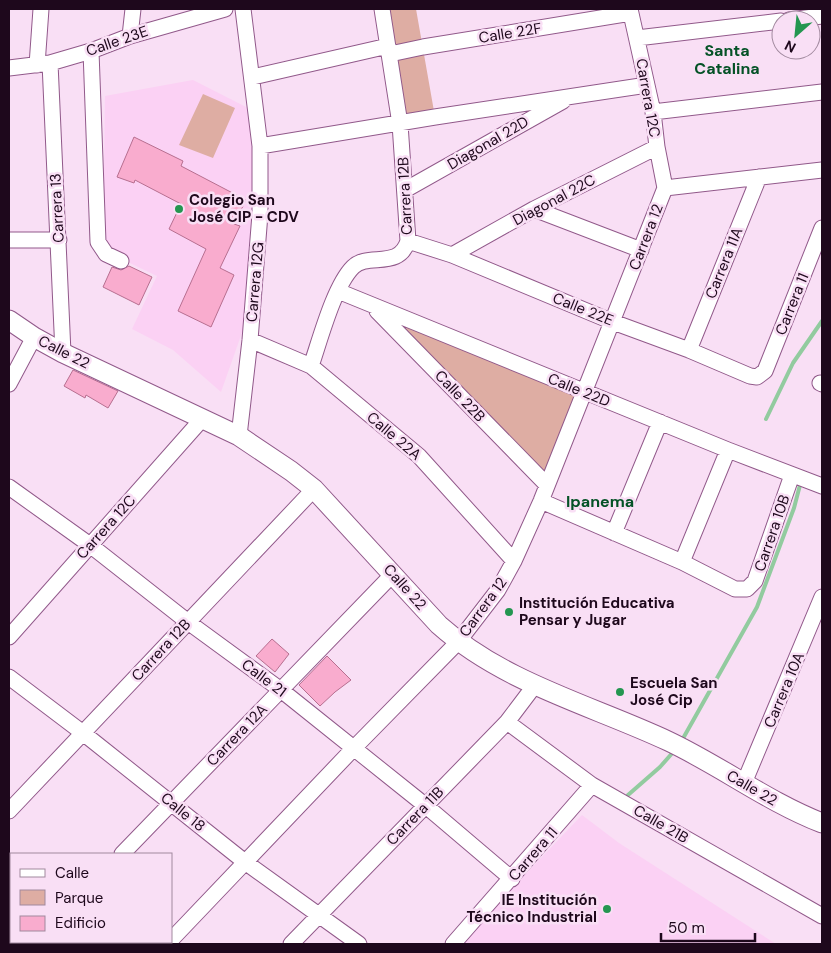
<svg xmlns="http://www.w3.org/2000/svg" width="831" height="953" viewBox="0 0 831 953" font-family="'DM Sans',sans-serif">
<rect width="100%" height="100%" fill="#f9dff5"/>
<!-- built -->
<path fill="#fbd1f4" d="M193,80l59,30 5,58 -7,142 -29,82 -48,-42 -41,-21 25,-53 -54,-26 2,-154z
M582,815l37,28 157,101h-317z"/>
<!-- green -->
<path fill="#deada3" d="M382,9h34l19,108 -35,7z
M203,94l32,14 -22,50 -34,-13z
M373,306l211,86 -37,93z
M38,942h52l3,2h-58z"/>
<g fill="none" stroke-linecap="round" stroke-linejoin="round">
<!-- stream -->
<path stroke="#92cb9f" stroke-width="4" d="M766,419l27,-56 29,-42
M681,742l76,-135 37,-99 6,-23
M628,795l32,-28 15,-17"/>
</g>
<!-- building -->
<path fill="#f9acce" stroke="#b76f90" d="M134,137l49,24 -2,5 65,34 -12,24 6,2 -20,42 14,7 -23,52 -33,-16 28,-62 -37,-20 12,-25 -46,-24 -1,3 -17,-6z
M129,266l23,11 -13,28 -36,-18 9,-20 9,3z
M73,370l45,21 -10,17 -22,-13 -1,3 -21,-12z
M272,639l17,15 -14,18 -19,-16z
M327,656l24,24 -16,12 -15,14 -21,-21z"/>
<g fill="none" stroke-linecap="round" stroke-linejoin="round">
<!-- minor casing -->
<g stroke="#91598a" stroke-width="17">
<path id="minor" d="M630,9l23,103 4,35 8,41
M789,20l33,-4
M130,36l3,-27
M637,38l144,-17
M91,51l7,191 8,12 15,7
M390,54l33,-7 208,-34
M50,63l13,290
M37,65l4,-56
M9,68l41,-5 41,-12 39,-15 95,-27
M253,77l135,-31
M653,112l169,-20
M260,146l175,-29 212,-32
M665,188l157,-18
M405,190l158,-89
M534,209l107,41
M9,240h50
M408,241l44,14 161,67 76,28 61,26 7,1 8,-6 57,-143
M452,255l82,-46 123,-62
M338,291l390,159 94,36
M377,311l170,174
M250,340l61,26 108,90 95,105
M689,350l70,-173
M311,366c9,-26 23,-80 42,-99 15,-15 46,3 55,-26l-8,-117 -18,-115
M820,383l2,1
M9,384l25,-47
M239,436l11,-96 10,-126v-68l-17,-137
M9,487l81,58 98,77 93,68 145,116 86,73
M541,501l141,61 53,27h12l8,-8 37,-106
M614,533l46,-111
M682,562l46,-112
M9,637l194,-219
M9,677l74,56 162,129 114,82
M507,722l85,63 230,131
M744,783l78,-186
M9,811l305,-322
M122,854l271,-280
M9,878l2,2
M171,940l182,-191 105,-107 40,-52 16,-29 27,-60 124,-313
M90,942l3,2
M35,944l3,-2
M291,944l216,-222 28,-37
M453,944l139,-159"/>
</g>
<!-- tertiary casing -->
<g stroke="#91598a" stroke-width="21">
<path id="tertiary" d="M9,320l25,17 29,16 176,83 52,35 23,18 125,136c65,58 152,80 229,116 53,25 100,61 154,82"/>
</g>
<!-- minor -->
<use href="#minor" stroke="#fff" stroke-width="15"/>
<!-- tertiary -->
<use href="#tertiary" stroke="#fff" stroke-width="19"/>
</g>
<!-- markers -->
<g fill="#249650" stroke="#f9dff5" stroke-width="2">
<circle cx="179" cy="209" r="5"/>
<circle cx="509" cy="612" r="5"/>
<circle cx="620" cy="692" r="5"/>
<circle cx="607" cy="909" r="5"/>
</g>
<g text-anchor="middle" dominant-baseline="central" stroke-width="5" stroke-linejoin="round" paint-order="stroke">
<!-- street labels -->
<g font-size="15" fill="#1e081c" stroke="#f9dff5">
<text transform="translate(510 33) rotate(-9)">Calle 22F</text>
<text transform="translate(117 41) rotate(-19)">Calle 23E</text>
<text transform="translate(648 98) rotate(80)">Carrera 12C</text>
<text transform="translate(488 143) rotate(-30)">Diagonal 22D</text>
<text transform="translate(405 196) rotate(-93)">Carrera 12B</text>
<text transform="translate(554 200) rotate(-28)">Diagonal 22C</text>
<text transform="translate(57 208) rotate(-93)">Carrera 13</text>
<text transform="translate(646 237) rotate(-69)">Carrera 12</text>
<text transform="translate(724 263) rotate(-68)">Carrera 11A</text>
<text transform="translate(255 282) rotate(-85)">Carrera 12G</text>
<text transform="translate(792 304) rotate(-68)">Carrera 11</text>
<text transform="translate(583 309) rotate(22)">Calle 22E</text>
<text transform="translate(64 352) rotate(27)">Calle 22</text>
<text transform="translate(579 390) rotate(22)">Calle 22D</text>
<text transform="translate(460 396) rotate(46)">Calle 22B</text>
<text transform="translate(394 436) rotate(40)">Calle 22A</text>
<text transform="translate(106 527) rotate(-48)">Carrera 12C</text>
<text transform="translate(772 533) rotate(-71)">Carrera 10B</text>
<text transform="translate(405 587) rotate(48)">Calle 22</text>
<text transform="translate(483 607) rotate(-54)">Carrera 12</text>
<text transform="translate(161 650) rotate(-47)">Carrera 12B</text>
<text transform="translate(264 678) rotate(37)">Calle 21</text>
<text transform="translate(784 690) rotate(-67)">Carrera 10A</text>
<text transform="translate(237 735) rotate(-46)">Carrera 12A</text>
<text transform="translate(752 788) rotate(30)">Calle 22</text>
<text transform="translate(183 812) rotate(39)">Calle 18</text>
<text transform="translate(415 816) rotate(-46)">Carrera 11B</text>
<text transform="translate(661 824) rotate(30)">Calle 21B</text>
<text transform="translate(533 854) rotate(-49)">Carrera 11</text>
</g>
<!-- poi labels -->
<g font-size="15" font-weight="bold" fill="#1e081c" stroke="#f9dff5" text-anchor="start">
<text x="189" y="200">Colegio San<tspan x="189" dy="17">José CIP - CDV</tspan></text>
<text x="519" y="603">Institución Educativa<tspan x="519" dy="17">Pensar y Jugar</tspan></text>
<text x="630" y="683">Escuela San<tspan x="630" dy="17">José Cip</tspan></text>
<text x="597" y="900" text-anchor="end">IE Institución<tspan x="597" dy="17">Técnico Industrial</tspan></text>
</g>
<!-- neighbourhood labels -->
<g font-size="16" font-weight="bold" fill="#045226" stroke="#f9dff5">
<text x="727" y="50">Santa<tspan x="727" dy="18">Catalina</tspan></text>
<text x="600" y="501">Ipanema</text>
</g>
</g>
<!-- border -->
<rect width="831" height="953" fill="none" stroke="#1e081c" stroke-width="20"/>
<!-- legend -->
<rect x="10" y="853" width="162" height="90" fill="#f9dff5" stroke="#a1899e"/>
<rect x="20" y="869" width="25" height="8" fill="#ffffff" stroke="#a1899e"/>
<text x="55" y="878" font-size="15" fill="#1e081c">Calle</text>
<rect x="20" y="890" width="25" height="15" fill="#deada3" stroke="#a1899e"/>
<text x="55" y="903" font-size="15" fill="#1e081c">Parque</text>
<rect x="20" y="916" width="25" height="15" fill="#f9acce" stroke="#a1899e"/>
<text x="55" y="928" font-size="15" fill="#1e081c">Edificio</text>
<!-- north arrow -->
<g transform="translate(796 35) rotate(207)"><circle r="24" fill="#f9dff5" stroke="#a1899e"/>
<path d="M0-4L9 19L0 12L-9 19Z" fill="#249650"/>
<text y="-8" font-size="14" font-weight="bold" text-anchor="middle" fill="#1e081c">N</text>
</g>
<!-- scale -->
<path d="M661 933v8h94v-8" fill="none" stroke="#1e081c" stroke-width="2.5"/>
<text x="668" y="933" font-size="15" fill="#1e081c" stroke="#f9dff5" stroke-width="4" paint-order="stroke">50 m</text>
</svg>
